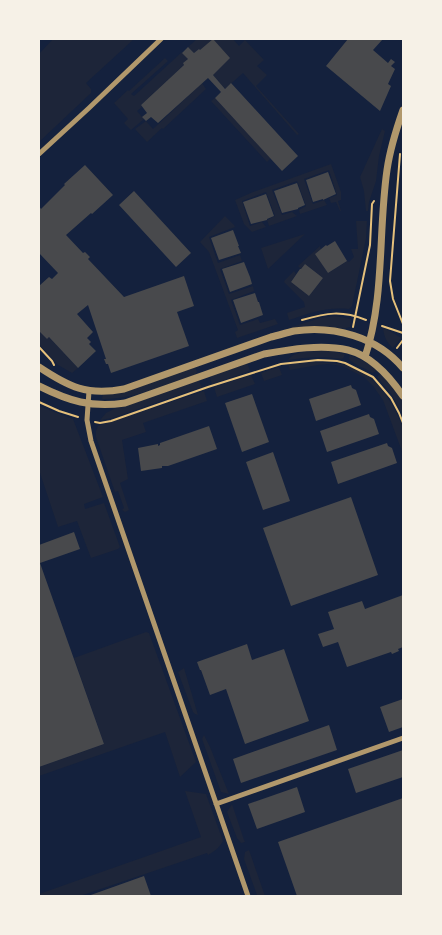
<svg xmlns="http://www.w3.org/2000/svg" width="442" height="935" viewBox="0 0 442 935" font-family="'Source Sans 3',sans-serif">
<rect width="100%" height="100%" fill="#14213d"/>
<!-- green -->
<path fill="#1d2539" d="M53,39h81l-48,44 5,6v4l-52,49v-88z
M197,39h33l2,1 1,-1 6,7 6,-6 19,20 -7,6 10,9 -11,11 43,48 -2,1 -54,-62 -18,16 -12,-14 -13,-25 -1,-1 -5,4 -6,-6z
M182,52l6,7 -5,4 1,2 -43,40 1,2 -5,4 7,8 -13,11 -7,-7 4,-4 -14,-16 14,-13 1,1 36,-33 3,3 -37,33 3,2z
M202,83l4,6 -43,40 -1,-1 -15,14 -12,-13 11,-8 7,8z
M215,98l56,60 -4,4 -56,-61z
M382,129l3,2 -6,25 -3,25 -7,21 -1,9h-2l-2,-20 -4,-14z
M331,164l10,28v8l-3,1 3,10h-1l-4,-9 -5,1 -2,-5 8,-3 -8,-25 -25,9 9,25 11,-4 3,5 -27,9 -1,-4 7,-4 -9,-25 -25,9 10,25 10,-3 5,4 -28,10 -2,-6 8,-4 -9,-24 -24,9 8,25 12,-4 4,5 -14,5 -8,-8 -9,-24 18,-8z
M225,216l9,9 1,2 -26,10 9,26 22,-8 2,6 -22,8 9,25 24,-8 1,5 -23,9 9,25 18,-6 2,4 15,-4 3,5 -41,14 -2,-6 3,-2 -29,-78 -9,-10z
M356,221h11l-1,17 -14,68 -3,3c-25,-2 -37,4 -60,11l-2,-7 18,-6 -1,-5 -20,-20 1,-2 9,-9 2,3 -5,8 18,14 14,-18 -18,-14 -4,5 -3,-3 22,-20 1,4 -5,4 12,19 19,-12 2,1 5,-5 -3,-8h7z
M305,234l-37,35 -7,-21z
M335,316l16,3 -1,8 -7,2 -34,-3 -17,2v-1l28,-9z
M383,328l7,3 11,7 -8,10c-6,-5 -9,-11 -10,-20z
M39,331l8,8 2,-2 29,31 -6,5 -14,-8 -19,-21z
M320,351h9l16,3 -1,3 -2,2c-19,-3 -36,-2 -54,1 7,-10 22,-8 32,-9z
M350,355l18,8 9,6 -2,3 -3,1c-6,-5 -19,-8 -23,-14z
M315,362l27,2 12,4 14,8 12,11 12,17 11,23v27l-20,-54 -10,-14 -9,-9 -22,-11 -14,-2 -10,1 -28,5 -2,-6z
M245,364l3,1 2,6 -38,13 -2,-5 2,-4z
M193,367l3,2 1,3 -2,3c-29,9 -63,25 -93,24l1,-5z
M279,367l3,8 -18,6 -3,-8z
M381,372l14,16 8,13v14l-11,-20 -15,-18z
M251,375l4,9 -38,13 -3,-10z
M197,380l2,1 3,6 -90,31 -11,2v-1l5,-6 8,-4z
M204,391l3,10 -64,22 3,9 -24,8 6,39 -8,4 9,27 -4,2 -3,-2 2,-2 -6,-17 -3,1 -19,-55v-6l2,-5z
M39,406l34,13 30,78 -19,7 1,5 19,-6 16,44 -2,2 -27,9 -14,-37 -19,6 -19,-57z
M146,632l3,1 47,129 -16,15 -15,-45 -126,44v-9l65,-23 -30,-86z
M184,668l14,47 -3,-1 -2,-2 -15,-40z
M204,735l6,12 19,47 -8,-2 -19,-53z
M185,791l21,3 17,47c-4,7 -8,10 -15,14l-1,-2 -127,43h-41v-2l162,-57z
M232,804l12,36 1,2 -4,1 -4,-5 -10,-26z
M249,850l16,46 -8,-1 -13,-36 1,-7z"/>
<!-- building -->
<path fill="#48494c" d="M213,39l17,19 -17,17 12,14 6,-6 67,73 -16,15 -67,-73 6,-6 -13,-14 -50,45 -7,-6 -5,4 -4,-4 5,-4 -6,-8 43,-40 -1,-2 5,-4 -6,-6 6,-6 6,6 5,-4 1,1z
M348,39h35l-10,11 15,13 3,-4 4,3 -4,4 4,3 -7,15 3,2 -11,25 -54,-45z
M85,165l28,30 -21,19 -1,-1 -25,22 17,18 2,-1 5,5 -2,2 36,38 60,-21 10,30 -17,6 12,34 -78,27 -3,-9h-2l-2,-5h2l-18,-54 -11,9 16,18 -6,6 4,4 -2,2 7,7 -18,17 -29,-31 -2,2 -8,-8v-45l10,-9 3,2 6,-6 -19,-20v-47l2,3 24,-24 -1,-1z
M328,172l8,22 -13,6v-1l-10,3 -7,-22z
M297,183l8,22 -7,3v1l-16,4 -8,-22z
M134,191l57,62 -15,14 -57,-62z
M266,194l8,22 -7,3v1l-16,4 -8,-22z
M233,230l6,16h-1l3,7 -22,7 -8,-22z
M335,241l12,20 -19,12 -13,-19 11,-9 1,1z
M244,262l6,15 2,7 -22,8 -8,-23z
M305,264l18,14 -14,18 -18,-14 9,-13h1z
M255,293l3,9h1l4,13 -22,8 -8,-23z
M351,385l1,3 4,2 5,15 -45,16 -7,-22z
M252,394l17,48 -27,10 -17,-49z
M369,414l1,3 4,2 5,15 -52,18 -7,-21z
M209,426l8,23 -49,17h-6v2l-21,3 -3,-23 20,-4v2l2,-1v-2z
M387,443l1,3 4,2 5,15 -59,21 -7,-22z
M273,452l17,49 -27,9 -17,-48z
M351,497l27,78 -87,31 -28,-78z
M74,532l6,17 -40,14 64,181 -65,23v-222z
M403,595v52l-5,2 1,2 -7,3 -1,-2 -44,15 -9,-25 -15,5 -5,-13 16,-5 -6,-17 34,-11 3,8z
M247,644l5,16 32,-11 25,72 -64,23 -19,-55 -16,6 -9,-25h-1l-3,-8z
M403,699v28l-14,5 -9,-25z
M329,725l8,25 -96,33 -8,-24z
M403,750v27l-47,16 -8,-24z
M297,787l8,25 -48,17 -9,-25z
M403,798v98h-106l-19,-54z
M144,876l7,20h-63z"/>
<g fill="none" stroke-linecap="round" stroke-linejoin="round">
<!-- path -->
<path stroke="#e5c07b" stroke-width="2" d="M400,154l-10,127 3,18 10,25
M302,320c25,-7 39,-10 64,0
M382,326l21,7
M353,327l17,-82 2,-41 2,-3
M39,347l13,14 2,4
M397,348l6,-8
M39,402l20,9 19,6
M95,422l5,1 11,-2 97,-34 73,-23 37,-4 19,1 8,2 28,14 18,21 8,15 4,10"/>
<!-- minor -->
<path stroke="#b1986c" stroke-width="5" d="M39,154l50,-46 72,-69
M89,391l-2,29 4,21 157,455
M216,804l187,-66"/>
<!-- tertiary -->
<path stroke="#b1986c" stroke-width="7" d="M365,357c20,-60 13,-125 22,-187 3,-21 9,-40 16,-60
M39,367c30,20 48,29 85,22l147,-52c8,-2 15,-4 23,-6 40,-6 83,6 109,37
M39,386c30,15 52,22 86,17l139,-49c27,-5 58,-10 84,-4 24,6 42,27 55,46"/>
</g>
<!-- border -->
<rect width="442" height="935" fill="none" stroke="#f6f1e7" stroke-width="80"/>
</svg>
